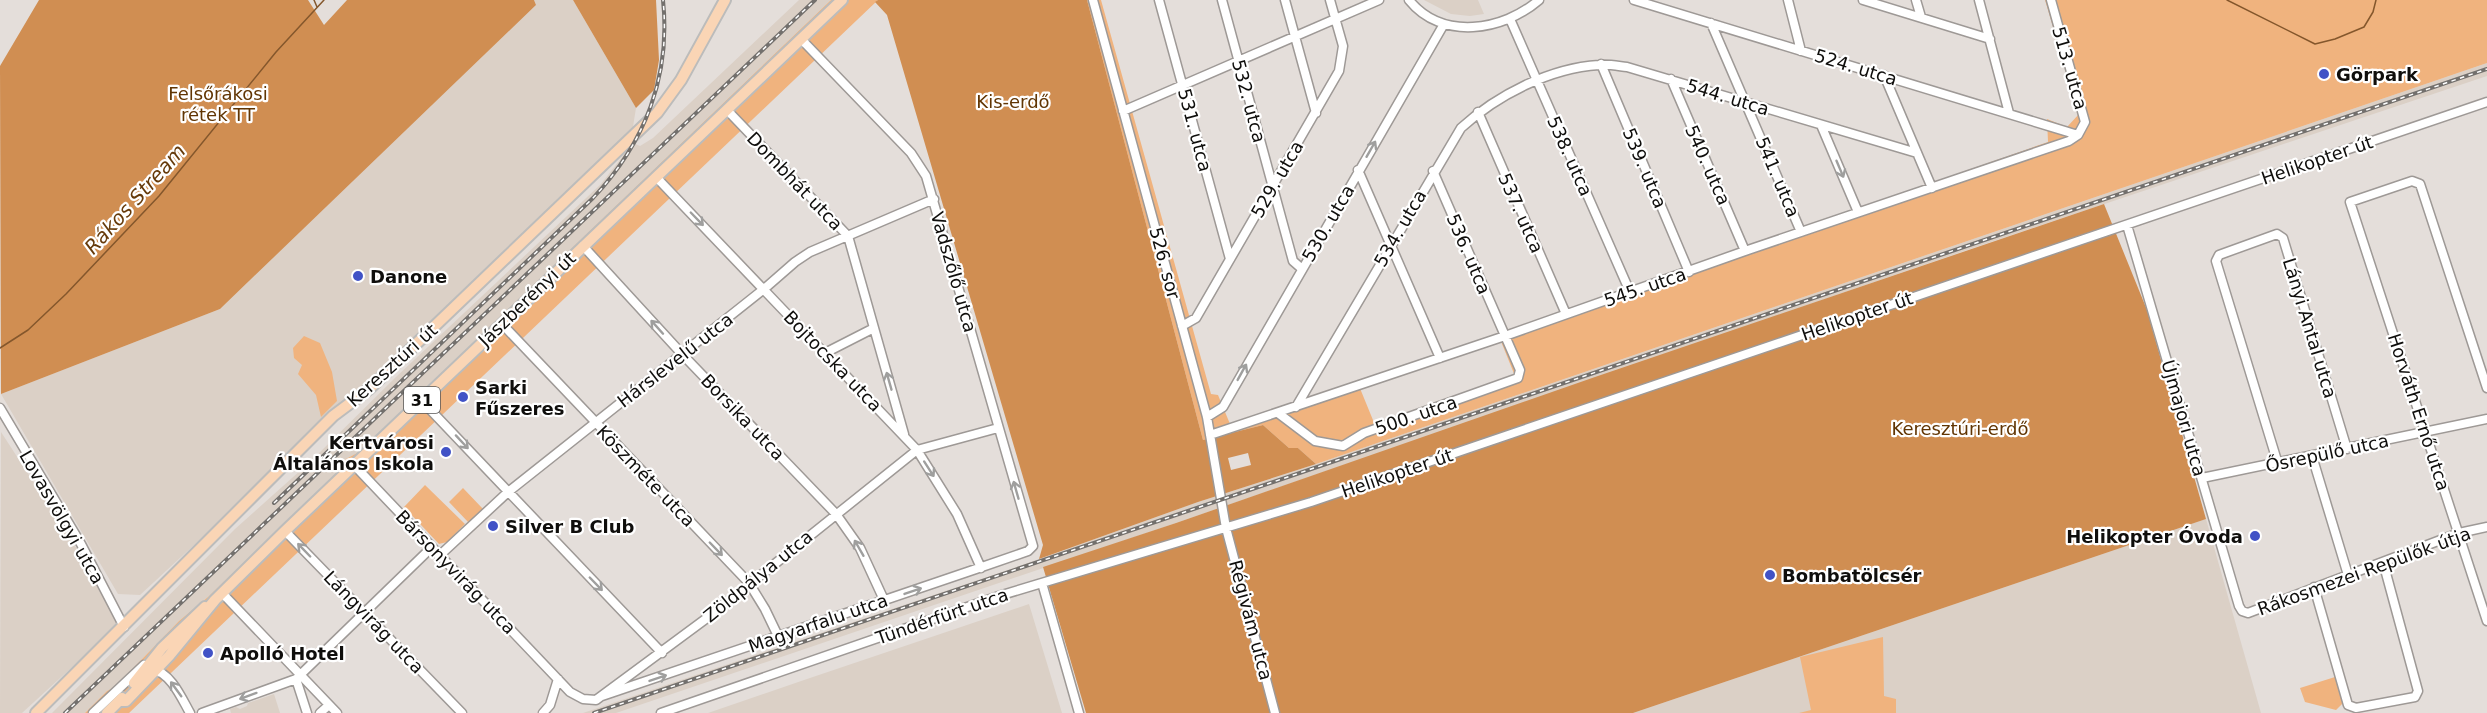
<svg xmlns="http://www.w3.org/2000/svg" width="2487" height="713" viewBox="0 0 2487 713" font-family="'DejaVu Sans',sans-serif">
<rect width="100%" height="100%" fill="#e4deda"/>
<!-- built -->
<path fill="#dbd0c6" d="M534,0h39l63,108 -4,25 -269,256 -46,36 -110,108 -67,62 -22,-1 -117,-200 219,-85 316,-304z
M799,0h32l-472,452 -13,7 -5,9 -23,23 -110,106 -29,24 -64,66 -8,4 -22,22h-33l183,-184 76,-68 86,-85 204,-192 32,-41 7,3 13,-8z
M1424,0h54l6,14 -14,2 -19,-2z
M2487,63v13l-517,173 -794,274 -560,190h-33l425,-143 190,-68 118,-38z
M1,432l89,137 28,56 -96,88h-22z
M2206,519l55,194h-628z
M1029,604l33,109h-354l99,-34z
M274,694l6,19h-49l-1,-4 6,-2 4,2 7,-3 1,-3z"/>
<!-- green -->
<path fill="#f0b37e" d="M831,0h47l-749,713h-44l22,-22 8,-4 64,-66 29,-24 110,-106 23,-23 5,-9 13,-7z
M1087,0h14l110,394 7,1 12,29 127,-43 18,44 140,-49 -17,-42 550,-192 -1,-23 20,8 12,-13 -34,-114h442v63l-1171,401 -18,-16h-9l-26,-23 -60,15z
M304,336l16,7 12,29 5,29 -16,16 -5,-22 -18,-21 4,-9 -8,-7 -1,-10z
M425,485l40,39 -18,18 -8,2 -35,-37z
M463,488l20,21 -14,14 -20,-21z
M1883,637l1,59 12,3v14h-97l12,-3 -11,-53z
M2335,677l8,26 -7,7 -31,-8 -5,-14z"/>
<!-- forest -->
<path fill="#d08e52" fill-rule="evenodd" d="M39,0h269l16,25 23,-25h187l2,5 -316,304 -219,85 -1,-328z
M573,0h83l3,60 -5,30 -18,18z
M878,0h209l116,440 60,-15 26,23h9l18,16 -118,38 -159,57 4,-14 -156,-530 -12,-13zM1248,453l3,12 -20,5 -3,-12z
M2104,204l43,106 59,209 -573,194h-547l-43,-146 133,-44 419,-146z"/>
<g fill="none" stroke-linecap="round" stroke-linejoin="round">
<!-- stream -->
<path stroke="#84572c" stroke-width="1.5" d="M314,0l3,7
M2227,0l88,44 20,-5 29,-12 9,-15 3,-12
M0,348l28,-18 38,-36 93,-98 117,-144 48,-52"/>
<!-- minor casing -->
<g stroke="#9e9996" stroke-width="11">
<path id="minor" d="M1093,0l114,417 19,111 49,185
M1159,0l71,259
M1222,0l71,261 8,7
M1285,0l31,113
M1409,0c33,41 94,31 130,0
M1634,0l444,135
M1788,0l13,51
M1863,0l127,39
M1916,0l5,17
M1979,0l30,113
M1510,19l120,273
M1711,23l90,209
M1601,64l88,208
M1884,75l48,113
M1671,79l74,172
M727,110l121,126 56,198
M1123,111l256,-111
M1478,112l88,202
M1821,125l37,87
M1358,170l82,188
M656,177l261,273 40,64 24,54
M2127,225l112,381 3,5 6,2 211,-80 28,-6
M583,246l99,108 154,160 24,34 24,52
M502,324l247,259 16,26 13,27
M1182,326l14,-8 143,-247 4,-25 -13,-46
M825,353l49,-25
M2487,388l-67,-204 -8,-3 -62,21 137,419
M421,400l241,253
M1296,407l165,-279c36,-33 89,-60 138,-63 9,-1 19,1 28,2l290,86
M0,408l81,136 43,83
M1278,413l37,28 28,5 21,-13 154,-55 2,-8 -87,-199
M1207,417l16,-10 221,-383
M1210,435l295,-99 240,-85 324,-110 9,-6 7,-13 -34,-122
M2312,456l36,119
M2278,464l-62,-203 3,-6 58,-21 6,4 64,211
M354,465l216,227 13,7 13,1 115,-85 206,-165 81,-22
M2202,478l285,-59
M285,531l177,182
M439,556l69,-64 256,-203 31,-27 15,-10 124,-53
M1042,583l37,130
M2314,587l34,118 8,3 59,-11 3,-6 -35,-129
M222,593l115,120
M152,669c19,4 29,28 38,44
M296,679l11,34
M602,696l374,-127 52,-18 5,-5 -107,-370 -15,-23 -110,-114
M93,713l51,-48
M202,713l94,-34 135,-131
M320,713l9,-8
M543,713l7,-8 8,-26
M661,713l341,-118 309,-93 1176,-400"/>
</g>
<!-- major casing -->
<g stroke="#bcbcbb" stroke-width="14">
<path id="major" d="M134,683l28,-35 43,-41
M119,701h7l43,-45 46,-56 70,-69 557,-531
M36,713l297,-297 36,-27 288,-276 24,-33 44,-80
M107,713l15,-15"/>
</g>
<!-- minor -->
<use href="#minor" stroke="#fff" stroke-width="8"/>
<!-- major -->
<use href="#major" stroke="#fad5b5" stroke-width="10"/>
<!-- rail casing -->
<g stroke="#73706d" stroke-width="4">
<path id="rail" d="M274,503l319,-305c52,-55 78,-122 70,-198
M65,713l750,-713
M594,713l1893,-644"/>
</g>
<!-- rail -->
<use href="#rail" stroke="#fff" stroke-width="1.5" stroke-dasharray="4.5" stroke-linecap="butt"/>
</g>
<!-- one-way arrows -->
<defs><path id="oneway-shaft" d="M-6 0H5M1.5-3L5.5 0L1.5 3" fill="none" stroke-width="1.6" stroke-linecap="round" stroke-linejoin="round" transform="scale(1.5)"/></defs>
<g stroke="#9f9f9e">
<use href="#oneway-shaft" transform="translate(1371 149) rotate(-60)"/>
<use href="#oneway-shaft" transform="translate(1840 169) rotate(67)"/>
<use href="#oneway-shaft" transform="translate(697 219) rotate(46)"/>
<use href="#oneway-shaft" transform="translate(657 327) rotate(-132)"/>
<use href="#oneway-shaft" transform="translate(1242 372) rotate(-61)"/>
<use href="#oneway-shaft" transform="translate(889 381) rotate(-106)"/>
<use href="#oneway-shaft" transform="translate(462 442) rotate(47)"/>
<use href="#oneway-shaft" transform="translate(929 469) rotate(57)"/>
<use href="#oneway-shaft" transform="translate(1016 490) rotate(-106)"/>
<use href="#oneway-shaft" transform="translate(859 548) rotate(-120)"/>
<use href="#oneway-shaft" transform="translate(716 549) rotate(46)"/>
<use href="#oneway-shaft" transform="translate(304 550) rotate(-134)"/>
<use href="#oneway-shaft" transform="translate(596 584) rotate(46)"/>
<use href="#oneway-shaft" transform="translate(913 591) rotate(-19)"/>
<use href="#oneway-shaft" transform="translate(658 678) rotate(-19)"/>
<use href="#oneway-shaft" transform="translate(176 689) rotate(-126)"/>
<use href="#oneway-shaft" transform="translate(248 696) rotate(160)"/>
</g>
<!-- markers -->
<g fill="#4152c6" stroke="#fff" stroke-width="2">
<circle cx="2324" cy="74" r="6"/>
<circle cx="358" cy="276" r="6"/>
<circle cx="463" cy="397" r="6"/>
<circle cx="446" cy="452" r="6"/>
<circle cx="493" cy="526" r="6"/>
<circle cx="2255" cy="536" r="6"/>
<circle cx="1770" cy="575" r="6"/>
<circle cx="208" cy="653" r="6"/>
</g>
<g text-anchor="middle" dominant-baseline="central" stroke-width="4.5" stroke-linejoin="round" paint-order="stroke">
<!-- shield labels -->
<rect fill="#fff" stroke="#575655" stroke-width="1.5" x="404" y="387" width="36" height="26" rx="4.5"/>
<g font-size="16" font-weight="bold" fill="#0f0e0c">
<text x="422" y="400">31</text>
</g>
<!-- street labels -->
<g font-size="18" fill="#0f0e0c" stroke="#fff">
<text transform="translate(1856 67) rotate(17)">524. utca</text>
<text transform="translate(2070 68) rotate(74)">513. utca</text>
<text transform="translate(1728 97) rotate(17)">544. utca</text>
<text transform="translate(1249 101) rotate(75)">532. utca</text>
<text transform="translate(1195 130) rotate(75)">531. utca</text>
<text transform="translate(1570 156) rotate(66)">538. utca</text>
<text transform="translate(2317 160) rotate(-19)">Helikopter út</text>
<text transform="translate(1708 165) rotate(66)">540. utca</text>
<text transform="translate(1645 168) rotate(67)">539. utca</text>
<text transform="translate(1778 177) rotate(67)">541. utca</text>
<text transform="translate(1277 179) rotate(-60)">529. utca</text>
<text transform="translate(795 181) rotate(46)">Dombhát utca</text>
<text transform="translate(1521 213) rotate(66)">537. utca</text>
<text transform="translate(1328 223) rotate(-60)">530. utca</text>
<text transform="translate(1400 228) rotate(-60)">534. utca</text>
<text transform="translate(1469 254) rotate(67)">536. utca</text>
<text transform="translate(1165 263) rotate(75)">526. sor</text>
<text transform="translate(954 272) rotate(74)">Vadszőlő utca</text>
<text transform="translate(1645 287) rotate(-19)">545. utca</text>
<text transform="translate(527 299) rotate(-44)">Jászberényi út</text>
<text transform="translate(1857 316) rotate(-19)">Helikopter út</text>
<text transform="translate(2310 328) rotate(73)">Lányi Antal utca</text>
<text transform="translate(675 360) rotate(-38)">Hárslevelű utca</text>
<text transform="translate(833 361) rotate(46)">Bojtocska utca</text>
<text transform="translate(392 365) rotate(-42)">Keresztúri út</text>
<text transform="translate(2419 412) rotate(72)">Horváth Ernő utca</text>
<text transform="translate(1416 415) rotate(-19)">500. utca</text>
<text transform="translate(743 417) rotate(46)">Borsika utca</text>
<text transform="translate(2184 418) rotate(74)">Újmajori utca</text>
<text transform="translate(2327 453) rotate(-12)">Ősrepülő utca</text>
<text transform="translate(1397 473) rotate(-19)">Helikopter út</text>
<text transform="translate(646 476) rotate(46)">Köszméte utca</text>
<text transform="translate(62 517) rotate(60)">Lovasvölgyi utca</text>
<text transform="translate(2364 571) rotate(-20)">Rákosmezei Repülők útja</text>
<text transform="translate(456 572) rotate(46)">Bársonyvirág utca</text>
<text transform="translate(758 576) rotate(-39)">Zöldpálya utca</text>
<text transform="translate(942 616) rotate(-19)">Tündérfürt utca</text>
<text transform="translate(1251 620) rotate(75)">Régivám utca</text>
<text transform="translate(374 622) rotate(46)">Lángvirág utca</text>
<text transform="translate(818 623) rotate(-19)">Magyarfalu utca</text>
</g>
<!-- poi labels -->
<g font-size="18" font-weight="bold" fill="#0f0e0c" stroke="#fff" text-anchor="start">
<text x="2336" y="74">Görpark</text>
<text x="370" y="276">Danone</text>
<text x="475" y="387">Sarki<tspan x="475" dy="21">Fűszeres</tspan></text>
<text x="434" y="442" text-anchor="end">Kertvárosi<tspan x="434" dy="21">Általános Iskola</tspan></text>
<text x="505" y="526">Silver B Club</text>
<text x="2243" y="536" text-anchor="end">Helikopter Óvoda</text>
<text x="1782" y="575">Bombatölcsér</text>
<text x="220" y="653">Apolló Hotel</text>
</g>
<!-- park labels -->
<g font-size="18" fill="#613503" stroke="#fff">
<text x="218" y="93">Felsőrákosi<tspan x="218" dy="21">rétek TT</tspan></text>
<text x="1013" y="101">Kis-erdő</text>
<text x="1960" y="428">Keresztúri-erdő</text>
</g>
<!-- water labels -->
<g font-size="20" font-style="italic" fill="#663a0a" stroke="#fff">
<text transform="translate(135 199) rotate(-48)">Rákos Stream</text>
</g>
</g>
</svg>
